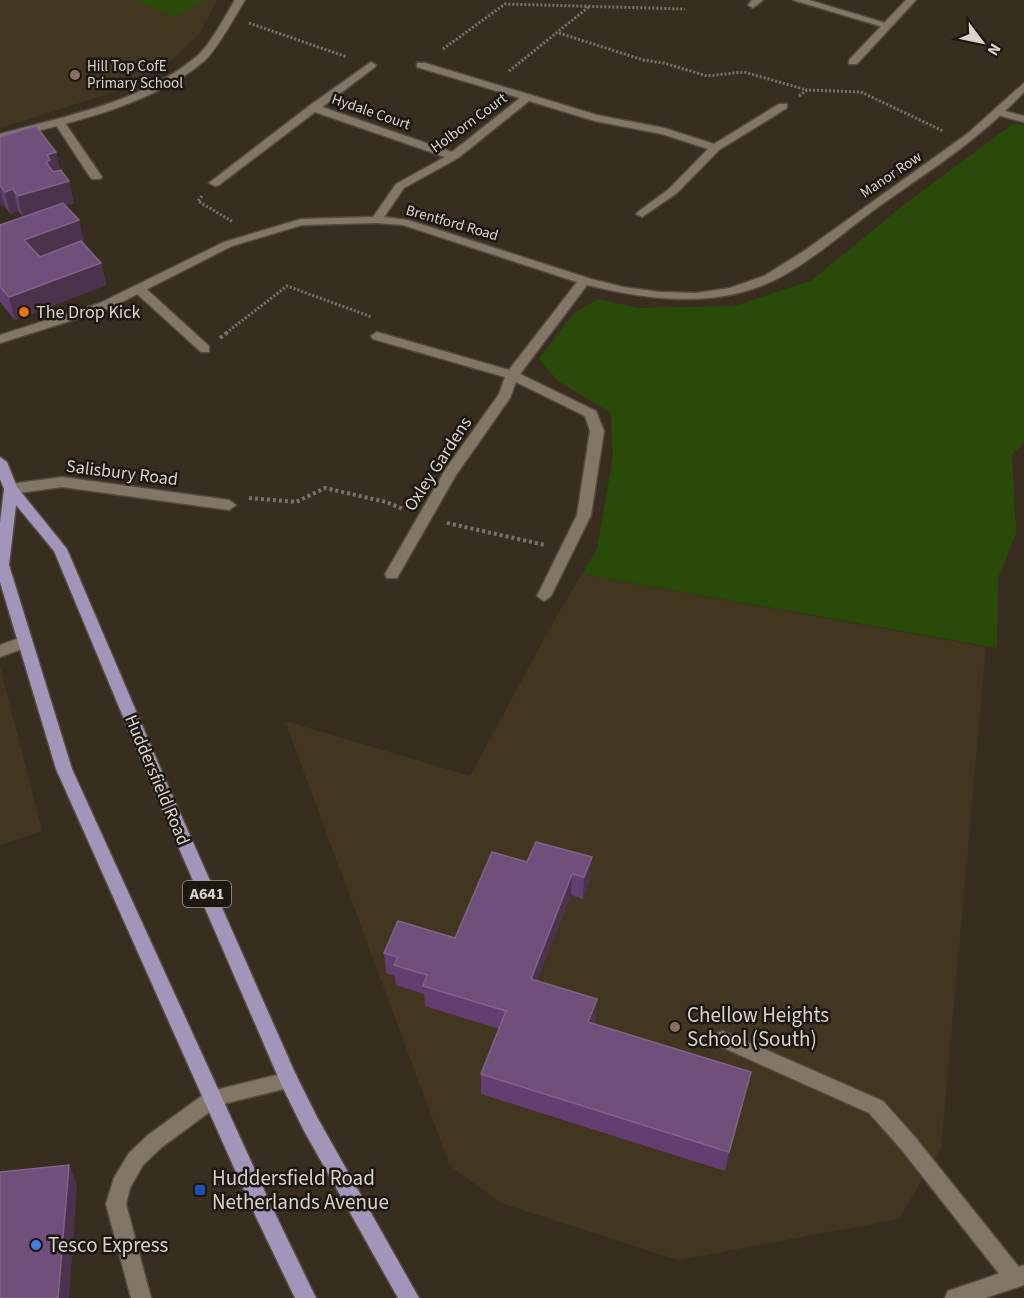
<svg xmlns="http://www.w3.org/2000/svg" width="1024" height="1298" viewBox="0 0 1024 1298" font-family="'Source Sans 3',sans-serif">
<rect width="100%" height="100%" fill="#382e20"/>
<!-- built -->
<path fill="#433621" d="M0,0h217l-17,33 -29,28 -44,27 -127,40z
M582,574l404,73 -45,501 -42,71 -221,41 -177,-57 -51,-37 -165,-445 185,55 86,-159z
M0,666l42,165 -42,14z"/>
<!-- green -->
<path fill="#2a4a0a" d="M137,0h69l-32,17z
M1013,124l11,1v317l-12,13 4,78 -18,45 -1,70 -415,-74 15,-25 16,-92 -2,-44 -53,-32 -19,-22 34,-45 25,-15 40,9 97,-2 76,-25 99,-81z"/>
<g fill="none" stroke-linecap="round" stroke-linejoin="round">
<!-- lane casing -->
<g stroke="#534b3f" stroke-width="3">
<path id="lane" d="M906,0h10l-59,64h-8v-4z
M1001,110l23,6v6l-27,-7v-4z
M59,119l4,1 39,57 -2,2h-8l-2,-2 -36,-55z
M139,285l4,1 66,60v6h-8l-66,-60v-6z
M723,1031l160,70 32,36 107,134 2,5 -2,9 -7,3 -7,-3 -107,-136 -32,-36 -152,-68 -3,-6 3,-6z
M289,1072l7,2 2,6 -2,6 -77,19 -57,42 -19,18 -13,23 -4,16 25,94h-20l-25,-94 8,-26 15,-25 19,-18 59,-43z"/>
</g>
<!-- street casing -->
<g stroke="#534b3f" stroke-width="3">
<path id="street" d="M235,0h10c-10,16 -28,50 -41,61 -53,45 -138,63 -204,79v-6c66,-18 142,-32 196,-77 14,-11 29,-41 39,-57z
M752,0h11l-10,8 -5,-3z
M793,0h16l83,25 -9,2z
M371,62l5,3 -1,2 -53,40 130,45 68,-54 -103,-31v-4h8l172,52 67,13 50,16 65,-40h8v4l-68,42 -42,43 -35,24 -6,-3 2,-2 31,-23 39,-40 -46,-15 -67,-13 -66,-20 -71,57 -54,30 -20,29 24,3 183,59 32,8 37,5 36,1 34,-5 34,-12 40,-25 163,-117 57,-51v9c-41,44 -90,76 -139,110 -33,23 -64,52 -99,72 -62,36 -133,27 -199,11l-67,89 76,37 8,20 -13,84 -40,81 -7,5 -7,-5 40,-81 13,-84 -5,-15 -69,-34 -6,16 -54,77 -59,103h-10l-2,-4 60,-104 54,-76 6,-17 -132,-38 -2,-3 6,-4 132,38 68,-88 -174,-57 -27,-2 -74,2 -70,21 -124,63 -108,34v-8l100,-32 124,-61 77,-23 72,-2 23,-33 49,-27 -130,-45 -96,73 -4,1 -6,-3 100,-77z
M62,477l167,23 7,5 -7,5 -167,-23 -51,7 -7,-5 7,-5z
M25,636l5,2 2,4 -2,4 -30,11v-12z
M1024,1265v20l-39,13h-40l3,-7z"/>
</g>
<!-- primary casing -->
<g stroke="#534b3f" stroke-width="3">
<path id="primary" d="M0,457l7,5 10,25 50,62 98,230 131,296 21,42 102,181h-21l-95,-169 -21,-43 -133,-307 -95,-228 -38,-46 -7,60 63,204 198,434 46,95h-21l-39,-81 -200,-448 -56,-187v-59l4,-34 -4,-10z"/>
</g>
<!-- path-far1 -->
<path stroke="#7b7367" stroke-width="3" stroke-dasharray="2 2" stroke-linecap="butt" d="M249,23l98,34
M559,33l84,27 21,3 43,13 37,-4 63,18
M443,49l62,-45 180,5
M509,71l81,-65
M799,96l8,-6 54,2 82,39
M202,196l-4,5 35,21
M226,333l61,-47 85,31"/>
<!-- path -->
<path stroke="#7b7367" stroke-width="4" stroke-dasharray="3 3" stroke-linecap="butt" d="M220,338l8,-6
M249,498l47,4 29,-14 61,14 17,7
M447,523l98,22"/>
<!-- lane -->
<use href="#lane" fill="#827767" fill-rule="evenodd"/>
<!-- street -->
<use href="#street" fill="#827767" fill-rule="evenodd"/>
<!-- primary -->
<use href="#primary" fill="#a196b9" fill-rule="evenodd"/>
</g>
<!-- wall -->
<path fill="#633f71" d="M0,137l56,15 4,18 14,33 -9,3 19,36 -2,1 19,20 5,22 -91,35 -15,-18v-77l23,-8 -5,-6 -8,3 -6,-9 -4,1z
M527,862l63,17 -7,20 -12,-4 -34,86 60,18 -2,20 -1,5 157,48 -5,19 -21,80 -244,-77v-20l18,-45 -74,-23 -1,-12 -28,-9 -1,-9 -9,-3 -2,-20 71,-15z"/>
<!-- shaded-wall -->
<path fill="#4c324c" d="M56,152l5,22 -7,2 -8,-14 1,-7z
M69,181l5,22 -51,15 -5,-22z
M0,189l4,16 -4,1z
M13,189l5,22 -8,3 -5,-22z
M79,220l5,22 -54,20 -6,-22z
M101,263l5,22 -91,35 -6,-23z
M592,857l-2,22 -7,20 1,-22z
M572,874l-1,21 -41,105 1,-21z
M597,999l-2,20 -8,23 1,-20z
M751,1072l-5,19 -21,80 4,-19z
M69,1165l8,19 -8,114h-11z"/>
<!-- building -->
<path fill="#704f7a" stroke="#806487" stroke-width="1.5" d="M36,126l20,26 -9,3 3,5 -4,2 7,10 8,-2 8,11 -51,15 -5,-7 -8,3 -5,-7v-48z
M63,203l16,17 -55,20 16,17 41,-16 20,22 -92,34 -9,-10v-62z
M536,842l56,15 -8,20 -12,-3 -41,105 66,20 -9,23 163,50 -22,80 -248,-78 25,-63 -83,-25 4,-11 -33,-10 4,-8 -14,-4 14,-32 57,17 37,-86 35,10z
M69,1165l-11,133h-58v-126z"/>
<!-- markers -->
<g fill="#8d6e63" stroke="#1c1711" stroke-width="2">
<circle cx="75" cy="75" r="6"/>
<circle cx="675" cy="1027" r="6"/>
</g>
<circle fill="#e8710a" stroke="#1c1711" stroke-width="2" cx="24" cy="312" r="6"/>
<rect fill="#1a4fb4" stroke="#1c1711" stroke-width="2" x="194" y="1184" width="12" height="12" rx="3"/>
<circle fill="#3f7fe0" stroke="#1c1711" stroke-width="2" cx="36" cy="1245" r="6"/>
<g text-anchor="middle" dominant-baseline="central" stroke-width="5" stroke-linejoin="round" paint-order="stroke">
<!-- far-poi labels -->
<g font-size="15" fill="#d9d3ca" stroke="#1c1711" text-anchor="start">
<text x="87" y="66">Hill Top CofE<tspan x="87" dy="17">Primary School</tspan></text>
</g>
<!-- far-street labels -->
<g font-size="15" fill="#d9d3ca" stroke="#1c1711">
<text transform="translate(371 112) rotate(19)">Hydale Court</text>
<text transform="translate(469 123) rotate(-36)">Holborn Court</text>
<text transform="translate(891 175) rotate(-34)">Manor Row</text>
<text transform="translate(452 223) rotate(16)">Brentford Road</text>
</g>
<!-- shield labels -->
<rect fill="#1c1711" stroke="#a09b92" stroke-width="1.5" x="183" y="881" width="48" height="26" rx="4.5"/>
<g font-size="16" font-weight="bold" fill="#d9d3ca">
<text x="207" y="894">A641</text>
</g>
<!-- poi labels -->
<g font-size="18" fill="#d9d3ca" stroke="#1c1711" text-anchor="start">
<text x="36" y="312">The Drop Kick</text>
</g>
<!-- street labels -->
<g font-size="18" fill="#d9d3ca" stroke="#1c1711">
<text transform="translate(438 464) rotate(-57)">Oxley Gardens</text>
<text transform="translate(122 473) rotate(7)">Salisbury Road</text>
<text transform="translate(157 780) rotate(67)">Huddersfield Road</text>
</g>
<!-- near-poi labels -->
<g font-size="21" fill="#d9d3ca" stroke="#1c1711" text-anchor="start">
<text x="687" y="1015">Chellow Heights<tspan x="687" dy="24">School (South)</tspan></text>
<text x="212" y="1178">Huddersfield Road<tspan x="212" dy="24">Netherlands Avenue</tspan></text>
<text x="48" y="1245">Tesco Express</text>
</g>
</g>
<!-- north arrow -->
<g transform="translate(982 42) rotate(122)" stroke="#1c1711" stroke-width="4.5" paint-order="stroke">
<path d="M0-4.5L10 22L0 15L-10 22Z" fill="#d9d3ca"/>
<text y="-9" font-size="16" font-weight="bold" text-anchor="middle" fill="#d9d3ca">N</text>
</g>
</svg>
